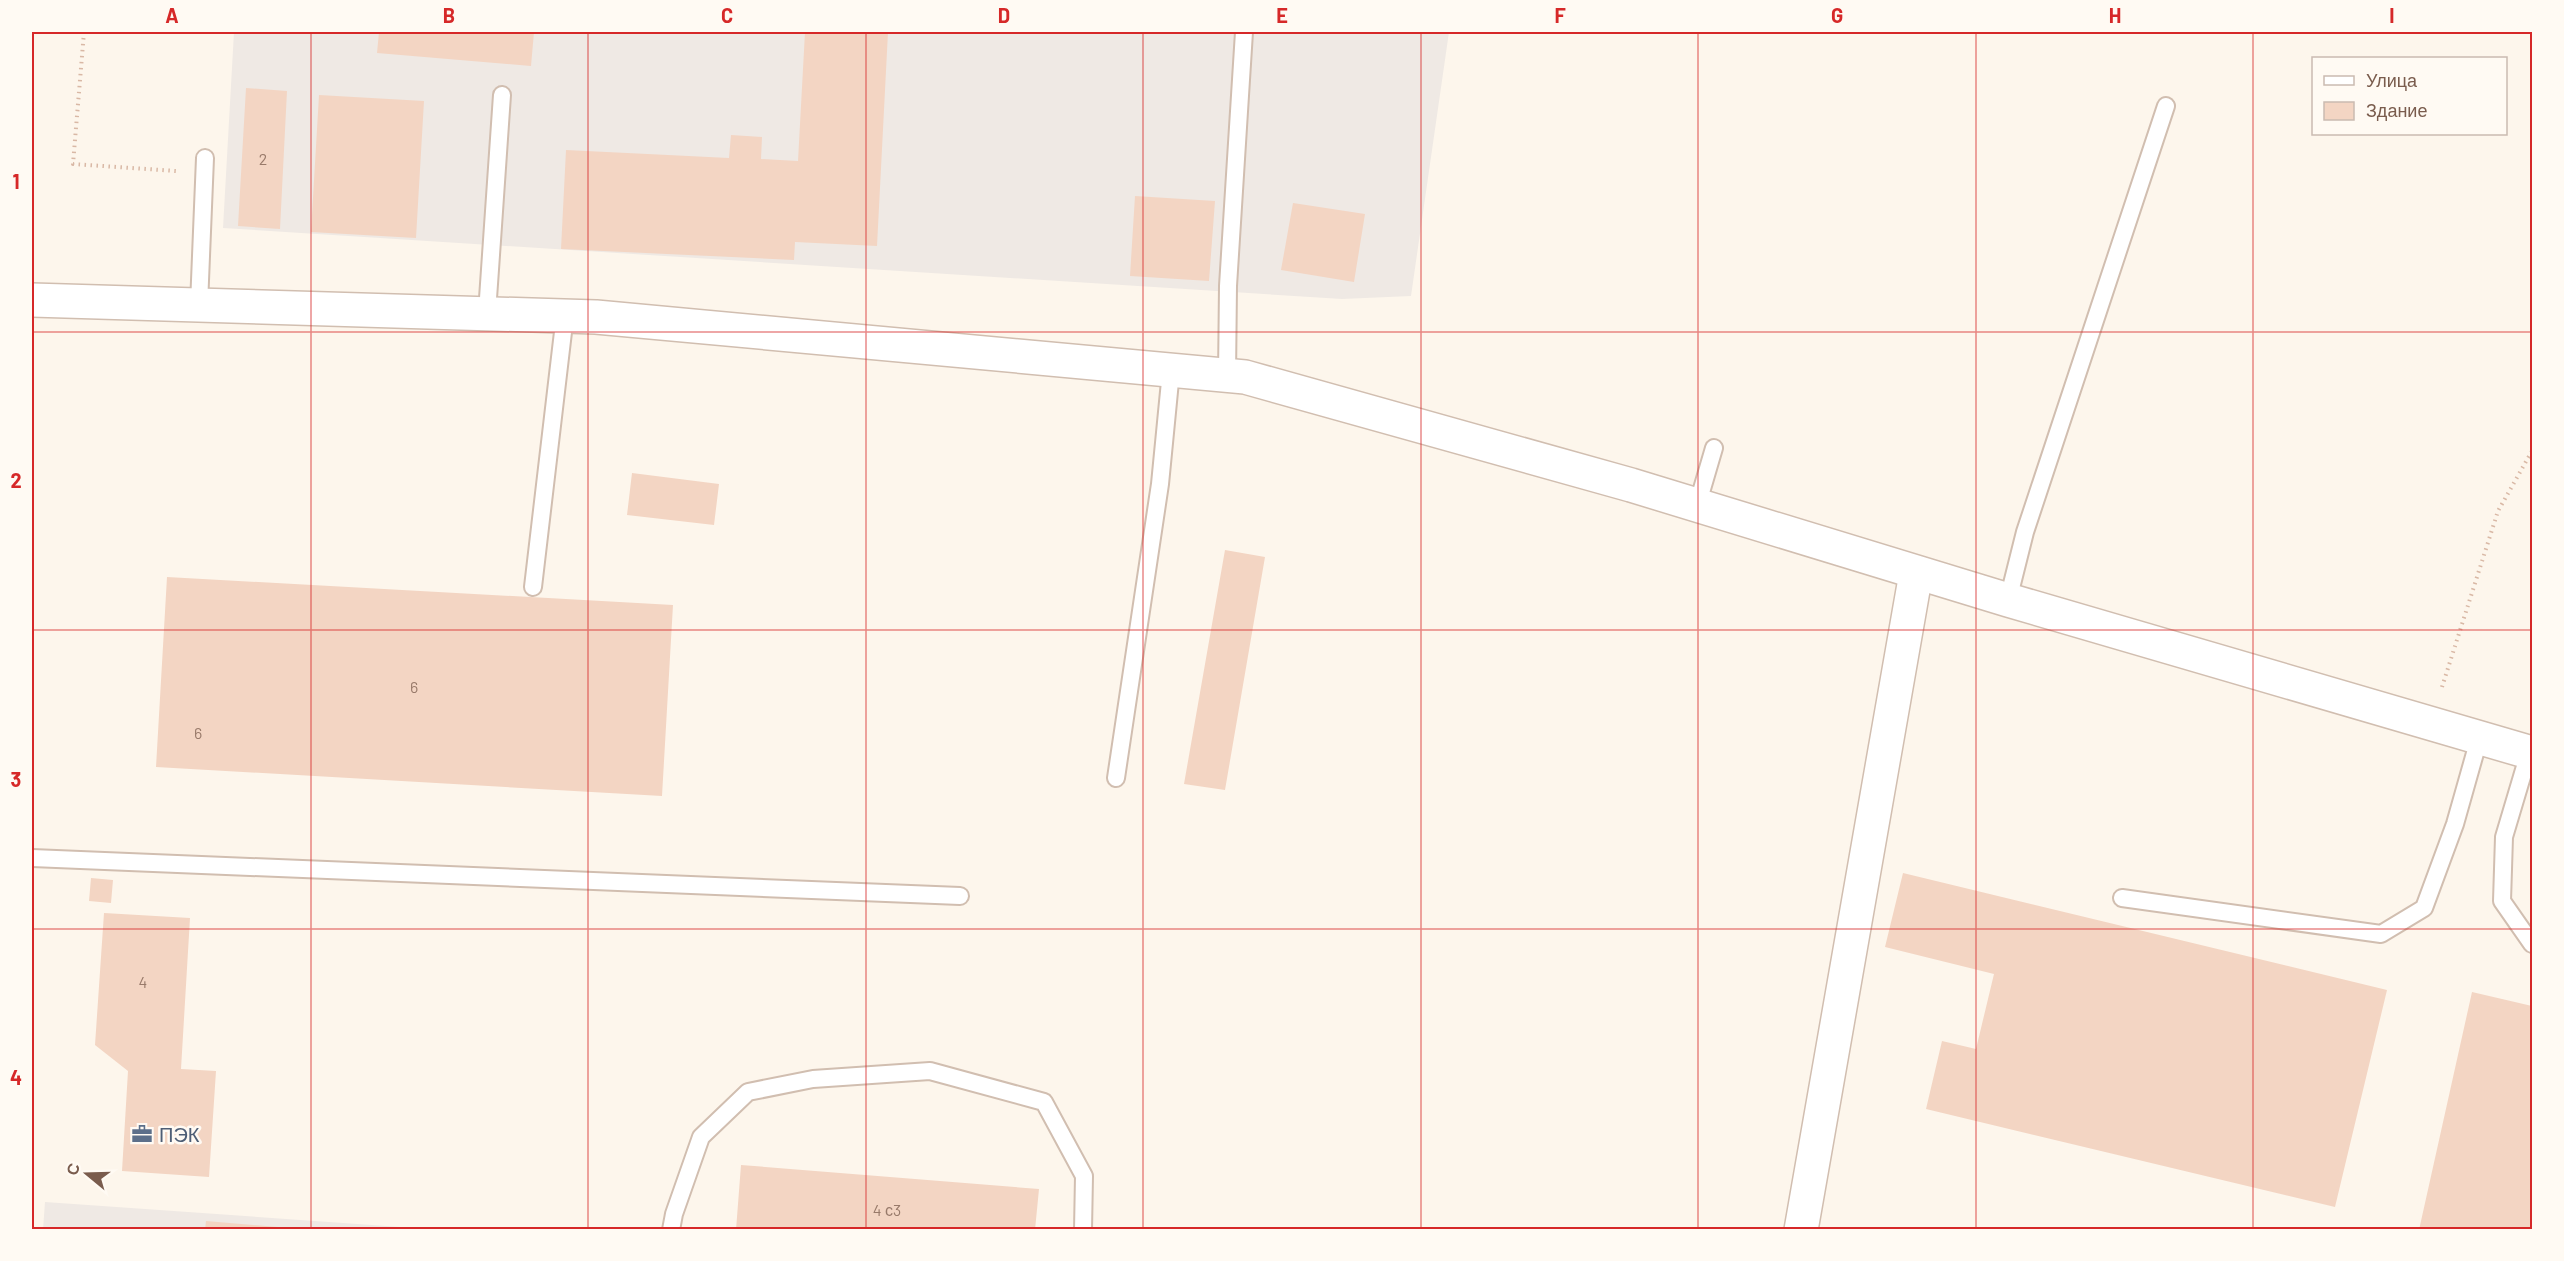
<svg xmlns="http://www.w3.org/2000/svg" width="2564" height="1261" viewBox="0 0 2564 1261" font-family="Barlow,sans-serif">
<rect width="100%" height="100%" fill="#fdf6ec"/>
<!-- industrial -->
<path fill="#efe9e4" d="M234,32h1215l-38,264 -69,3 -1119,-71z
M45,1202l384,27 -386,1z"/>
<!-- building -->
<path fill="#f3d5c3" d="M379,32h155l-3,34 -154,-13z
M805,32h83l-11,214 -82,-4 -1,18 -233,-11 5,-99 163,8 2,-23 31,2 -1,22 37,2z
M246,88l41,3 -7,138 -42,-3z
M319,95l105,6 -8,137 -105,-6z
M1135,196l80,5 -6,80 -79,-5z
M1293,203l72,11 -11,68 -73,-12z
M632,473l87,11 -5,41 -87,-10z
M1225,550l40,7 -40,233 -41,-6z
M167,577l506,28 -11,191 -506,-29z
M1903,873l484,117 -52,217 -409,-98 16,-68 34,8 18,-75 -109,-27z
M91,878l22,2 -2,23 -22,-2z
M104,913l86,5 -9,151 35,2 -7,106 -87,-6 6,-100 -33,-26z
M2472,992l60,14v224h-113z
M741,1165l298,24 -4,41h-299z
M206,1221l84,7v2h-85z"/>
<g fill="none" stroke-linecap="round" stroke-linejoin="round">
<!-- service casing -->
<g stroke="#d1beb0" stroke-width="20">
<path id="service" d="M199,305l6,-147
M487,313l15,-218
M1227,376l1,-90 16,-254
M1697,506l17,-58
M533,587l32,-272
M2008,600l17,-68 141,-426
M2529,753l-25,84 -2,64 30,43
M1116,778l44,-294 11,-113
M32,858l928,38
M2122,898l259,36 43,-26 31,-84 24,-85
M671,1230l3,-16 27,-77 47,-45 65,-13 117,-8 114,31 40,74 -1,54"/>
</g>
<!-- minor casing -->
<g stroke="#d1beb0" stroke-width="36">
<path id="minor" d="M32,300l564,17 649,60 386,108 377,115 524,153
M1801,1230l115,-657"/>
</g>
<!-- path -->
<path stroke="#d9b8a5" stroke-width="4" stroke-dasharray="1.5 4.5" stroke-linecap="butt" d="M84,32l-11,132 103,7
M2442,687l56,-176 34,-60"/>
<!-- service -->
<use href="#service" stroke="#fff" stroke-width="16"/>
<!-- minor -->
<use href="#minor" stroke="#fff" stroke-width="33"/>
</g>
<!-- grid -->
<path fill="none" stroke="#d62828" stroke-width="1.5" stroke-opacity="0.55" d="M311,32v1198M588,32v1198M866,32v1198M1143,32v1198M1421,32v1198M1698,32v1198M1976,32v1198M2253,32v1198M32,332h2500M32,630h2500M32,929h2500"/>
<!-- icons -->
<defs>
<g id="office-bare" transform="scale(1.62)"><path d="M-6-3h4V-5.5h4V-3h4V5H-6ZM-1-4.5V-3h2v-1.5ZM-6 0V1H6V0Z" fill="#5c6f8a" stroke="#fffaf3" stroke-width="2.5" paint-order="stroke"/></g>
</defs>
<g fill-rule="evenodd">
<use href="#office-bare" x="142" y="1134"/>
</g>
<g text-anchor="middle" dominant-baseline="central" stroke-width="5" stroke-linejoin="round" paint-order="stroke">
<!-- number labels -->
<g font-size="16" fill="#987a6a">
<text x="263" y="158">2</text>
<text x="414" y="686">6</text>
<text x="198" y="732">6</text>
<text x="143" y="981">4</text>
<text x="887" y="1209">4 с3</text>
</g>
<!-- service labels -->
<g font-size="20" fill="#4e5e75" stroke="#fffaf3" text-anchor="start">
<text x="159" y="1134">ПЭК</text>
</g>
</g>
<!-- border -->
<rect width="2564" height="1261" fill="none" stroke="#fffaf3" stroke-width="66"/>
<!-- legend -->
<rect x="2312" y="57" width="195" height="78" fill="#fffaf3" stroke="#cabbb1" stroke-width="1.5"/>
<rect x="2324" y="76" width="30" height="9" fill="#ffffff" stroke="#cabbb1" stroke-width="1.5"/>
<text x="2366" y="87" font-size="18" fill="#7a5c4d">Улица</text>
<rect x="2324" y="102" width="30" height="18" fill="#f3d5c3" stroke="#cabbb1" stroke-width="1.5"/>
<text x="2366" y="117" font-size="18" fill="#7a5c4d">Здание</text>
<!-- north arrow -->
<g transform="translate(87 1174) rotate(289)" stroke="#fffaf3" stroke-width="4.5" paint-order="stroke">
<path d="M0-4.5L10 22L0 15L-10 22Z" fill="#7a5c4d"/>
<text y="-9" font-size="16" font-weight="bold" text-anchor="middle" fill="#7a5c4d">С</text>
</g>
<rect x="33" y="33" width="2498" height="1195" fill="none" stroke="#d62828" stroke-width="2"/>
<g font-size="20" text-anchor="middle" font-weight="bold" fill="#d62828">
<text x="172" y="23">A</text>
<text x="449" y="23">B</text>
<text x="727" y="23">C</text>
<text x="1004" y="23">D</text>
<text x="1282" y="23">E</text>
<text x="1560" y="23">F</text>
<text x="1837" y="23">G</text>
<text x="2115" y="23">H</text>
<text x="2392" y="23">I</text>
<text x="16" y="189">1</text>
<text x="16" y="488">2</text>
<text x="16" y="787">3</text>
<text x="16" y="1085">4</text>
</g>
</svg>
